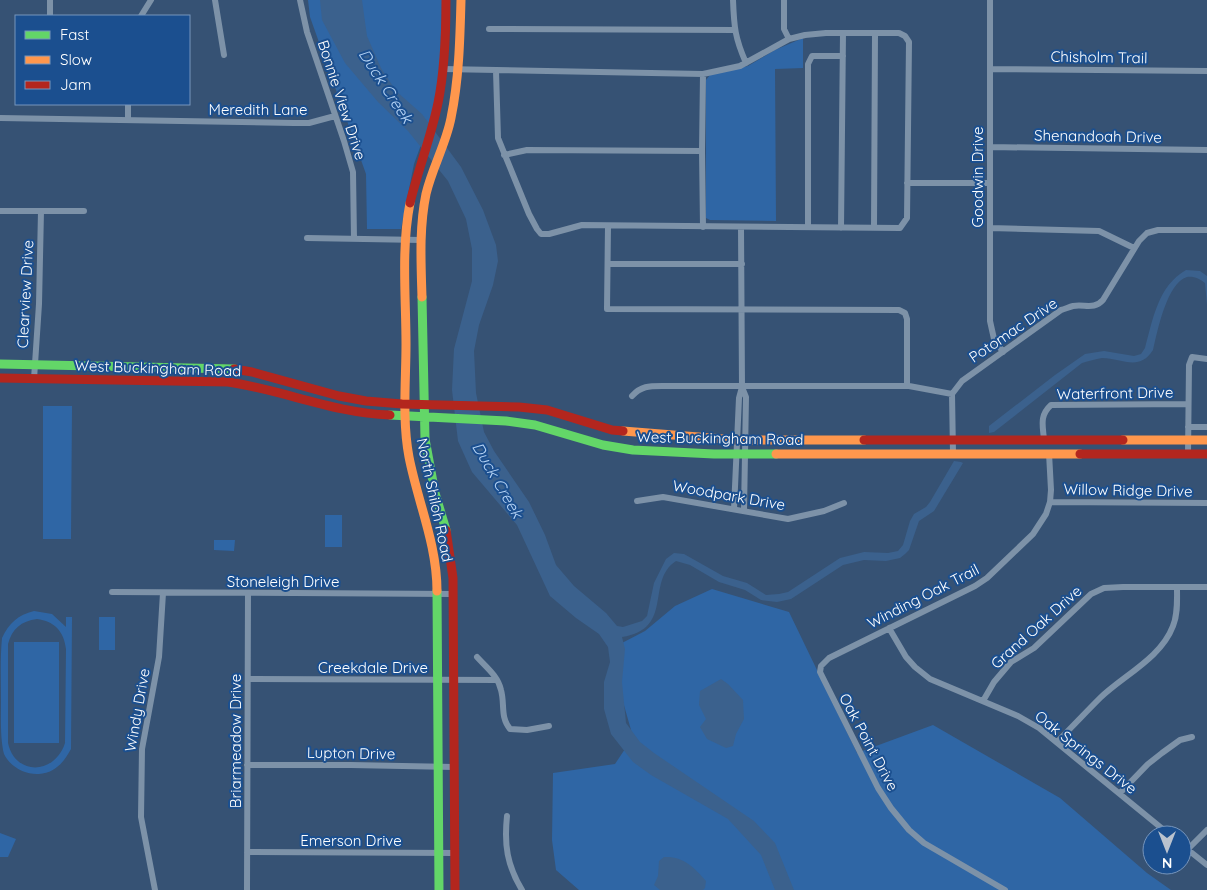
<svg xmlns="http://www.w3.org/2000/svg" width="1207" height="890" viewBox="0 0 1207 890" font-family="Quicksand,sans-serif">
<rect width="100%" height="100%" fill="#365274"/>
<!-- green -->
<path fill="#2f66a5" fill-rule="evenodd" d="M308,0h134l-2,69 -6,40 -20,55 -13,65h-34l-1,-55 -56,-157z
M803,38v30l-28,1 1,152 -66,-1 -4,-2v-138l4,-5 38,-9 27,-16z
M43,406h29l-1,133h-28z
M325,515h17v32h-17z
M214,540h21l-1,11 -20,-1z
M712,589l77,23 68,141 76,-28 127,73 87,75 24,17h-592l-23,-20 -4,-30 1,-67 62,-9 18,-27 -15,-53 4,-41 23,-12 30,-25z
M34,611l18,3 14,13v-10h6l-1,132c-7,13 -16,24 -32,25 -13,1 -29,-7 -35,-20 -4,-16 -3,-37 -3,-54 0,-20 -1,-41 1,-62 7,-15 16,-23 32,-27zM37,619c17,2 27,12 29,30l-1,94c-10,32 -50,33 -57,0v-99c4,-15 13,-23 29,-25z
M99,617h16v33h-16z
M14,642h45v101h-45z
M0,833l16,6 -8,18h-8z"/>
<!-- water -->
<path fill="#3b618d" d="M320,0h42l5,36 14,32 15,23 26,23 39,53 22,43 13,35 2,16 -5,24 -14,40 -5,26 2,42 8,39 10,19 35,51 16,33 11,30 18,21 32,27 11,13 6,1 19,-6 5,-5 7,-33 12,-24 8,-6 10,1 39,22 24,7 19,12 13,-1 9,-2 52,-34 24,-6 24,1 10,-2 5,-6 7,-24 4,-7 12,-7 4,-5 24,-41 7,1 2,1 -29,48 -15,10 -10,29 -4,4 -5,4 -14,3 -22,-1 -21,5 -52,34 -14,3 -16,-2 -16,-10 -26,-8 -29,-17 -14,-4c-31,20 -1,68 -54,76l3,12 -3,33 4,41 14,19 14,11 100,68 21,22 19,47h-19l-14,-35 -33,-36 -77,-44 -18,-13 -22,-28 -7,-25v-27l6,-20 -2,-15 -9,-13 -23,-16 -26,-22 -33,-71 -45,-53 -14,-31 -6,-51 2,-41 18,-68v-32l-6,-30 -18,-38 -40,-50 -30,-29 -33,-39 -23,-43z
M1186,270l14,1 7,5v29l-2,-22c-5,-4 -11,-7 -18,-6 -20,5 -30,56 -34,73 -14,22 -31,8 -51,8 -7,1 -13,3 -20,5l-88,69 -5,1v-7l66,-51 30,-21 19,-3 30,5 7,-2 4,-6c8,-29 13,-62 41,-78z
M721,679l7,5 15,16 1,19 -8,15 -3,12 -7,2 -19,-9 -7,-12 6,-8 -7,-14 1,-14z
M664,857c19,-1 30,10 42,24l-1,7 -2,2h-43l-6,-5 4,-9 1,-15z"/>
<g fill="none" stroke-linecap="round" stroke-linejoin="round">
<!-- street -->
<path stroke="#7d92a8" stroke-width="6" d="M215,0l9,55
M300,0l7,32 37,109 9,31 1,67
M733,0c1,27 2,38 13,63
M784,0v29l5,10
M990,0v321l4,18 9,13
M50,16v-16
M141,16l10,-16
M489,29l245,1
M443,69l260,5 37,-8 49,-27 16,-4 21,-2h73l6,3 4,6 -2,176 -7,10 -318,-3 -33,9h-8l-4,-5 -8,-15 -31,-76 -2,-67
M990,69l217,2
M0,118l294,5h15l26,-7
M128,120v-16
M990,147l217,3
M702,151l1,76
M504,155l23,-5 175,1 1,-77
M907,183h82
M0,211h84
M608,226l-1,83 292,1 6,3 2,6v67
M741,227l1,160
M808,227v-163l4,-8h31
M841,228l2,-195
M874,228l1,-195
M990,228l109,3 35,17
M307,238l114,2
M608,264h134
M34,379l5,-75 2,-93
M632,396c9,-10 17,-10 30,-10h247l43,8
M1188,427h19
M1044,440c-1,-14 -5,-24 7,-35l137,-1
M953,453l-1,-59 10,-13 99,-71c4,-1 8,-3 12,-4 12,-2 21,4 30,-6l36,-59 8,-8 11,-3h49
M1188,454l1,-89 3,-8 15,2
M637,501l26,-4 125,22 36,-8 20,-8
M1050,502l157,1
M734,509l5,-111 3,-11 4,10 -2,114
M112,592l341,2
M889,628l17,29 9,10 15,12 88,37 21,12 131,107
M477,657c9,10 21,19 24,33 4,14 -1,27 9,39l17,1 22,-4
M248,679l249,1
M983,701l11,-19 17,-20 23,-14 57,-54 13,-6 19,-1h84
M1057,742c15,-15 29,-30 43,-44 24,-23 61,-40 73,-72 5,-12 4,-26 4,-38
M247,765h104l103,2
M1120,793l28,-29 14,-11 18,-13 12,-3
M507,816c-3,29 0,49 15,74
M1182,845l25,20
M1187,850l20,-20
M247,852l208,1
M155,890l-14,-73 1,-68 17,-92 4,-64
M247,890l1,-297
M1005,890l-81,-47 -15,-13 -18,-22 -13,-20 -58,-116 1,-6 8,-8 146,-72 12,-8 46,-44 13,-20 4,-12 1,-12 -2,-37"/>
<!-- fast -->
<path stroke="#63d668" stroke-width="9" d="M422,297l3,142 10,54 11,37
M0,364l234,5
M390,415l116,6 29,4 68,20 30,5 81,4h62
M437,591l2,299"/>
<!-- slow -->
<path stroke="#ff974d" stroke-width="9" d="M410,203c-9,46 -4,95 -4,141 0,37 -4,76 3,113 9,46 28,87 28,134
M422,297c-1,-34 -3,-69 4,-103 6,-26 20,-50 25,-76 8,-39 9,-79 10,-118
M623,431l113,9h128
M1123,440h84
M776,454h304"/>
<!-- jam -->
<path stroke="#b3261e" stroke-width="9" d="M410,203c8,-33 21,-66 28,-100 7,-34 8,-68 8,-103
M234,369l18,3 87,24 27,5 36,3 117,3 28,3 65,20 11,1
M0,378l228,4c55,8 106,31 162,33
M864,440h259
M1080,454h127
M446,530l7,48 2,312"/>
</g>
<g text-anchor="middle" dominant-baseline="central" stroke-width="4" stroke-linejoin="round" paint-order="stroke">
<!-- street labels -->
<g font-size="15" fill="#fff" stroke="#1b4f8f">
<text transform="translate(1099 57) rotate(1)">Chisholm Trail</text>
<text transform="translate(342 100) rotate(72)">Bonnie View Drive</text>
<text x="258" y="109">Meredith Lane</text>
<text transform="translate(1098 136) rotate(1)">Shenandoah Drive</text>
<text transform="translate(977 177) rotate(-90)">Goodwin Drive</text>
<text transform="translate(25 294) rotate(-87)">Clearview Drive</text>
<text transform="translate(1013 330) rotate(-34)">Potomac Drive</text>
<text transform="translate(158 368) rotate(2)">West Buckingham Road</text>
<text transform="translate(1115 393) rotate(-1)">Waterfront Drive</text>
<text transform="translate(720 438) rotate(1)">West Buckingham Road</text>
<text transform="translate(1128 490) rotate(1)">Willow Ridge Drive</text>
<text transform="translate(729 495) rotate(10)">Woodpark Drive</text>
<text transform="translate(435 500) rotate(78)">North Shiloh Road</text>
<text x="283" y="581">Stoneleigh Drive</text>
<text transform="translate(923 596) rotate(-27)">Winding Oak Trail</text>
<text transform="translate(1036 627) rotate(-42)">Grand Oak Drive</text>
<text x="373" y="667">Creekdale Drive</text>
<text transform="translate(137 710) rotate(-80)">Windy Drive</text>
<text transform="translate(235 741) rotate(-90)">Briarmeadow Drive</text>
<text transform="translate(869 742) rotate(62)">Oak Point Drive</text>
<text transform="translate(1086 752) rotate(38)">Oak Springs Drive</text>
<text transform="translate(351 753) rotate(1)">Lupton Drive</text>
<text x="351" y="840">Emerson Drive</text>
</g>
<!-- water labels -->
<g font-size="16" font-style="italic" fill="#b5d3f5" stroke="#1b4f8f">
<text transform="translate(386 86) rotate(57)">Duck Creek</text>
<text transform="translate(498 480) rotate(60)">Duck Creek</text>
</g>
</g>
<!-- legend -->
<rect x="15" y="15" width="175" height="90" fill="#1b4f8f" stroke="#7695bc"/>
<rect x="25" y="31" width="25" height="8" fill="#63d668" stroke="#7695bc"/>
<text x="60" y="40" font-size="15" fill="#ffffff">Fast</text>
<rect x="25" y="56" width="25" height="8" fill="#ff974d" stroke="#7695bc"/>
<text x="60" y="65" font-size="15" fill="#ffffff">Slow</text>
<rect x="25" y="81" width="25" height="8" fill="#b3261e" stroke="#7695bc"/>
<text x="60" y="90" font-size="15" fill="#ffffff">Jam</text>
<!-- north arrow -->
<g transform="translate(1167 850) rotate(180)"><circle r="24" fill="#1b4f8f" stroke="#7695bc"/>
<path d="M0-4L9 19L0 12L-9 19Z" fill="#b9c2ce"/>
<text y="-8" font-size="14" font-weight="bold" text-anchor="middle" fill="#ffffff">N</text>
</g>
</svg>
